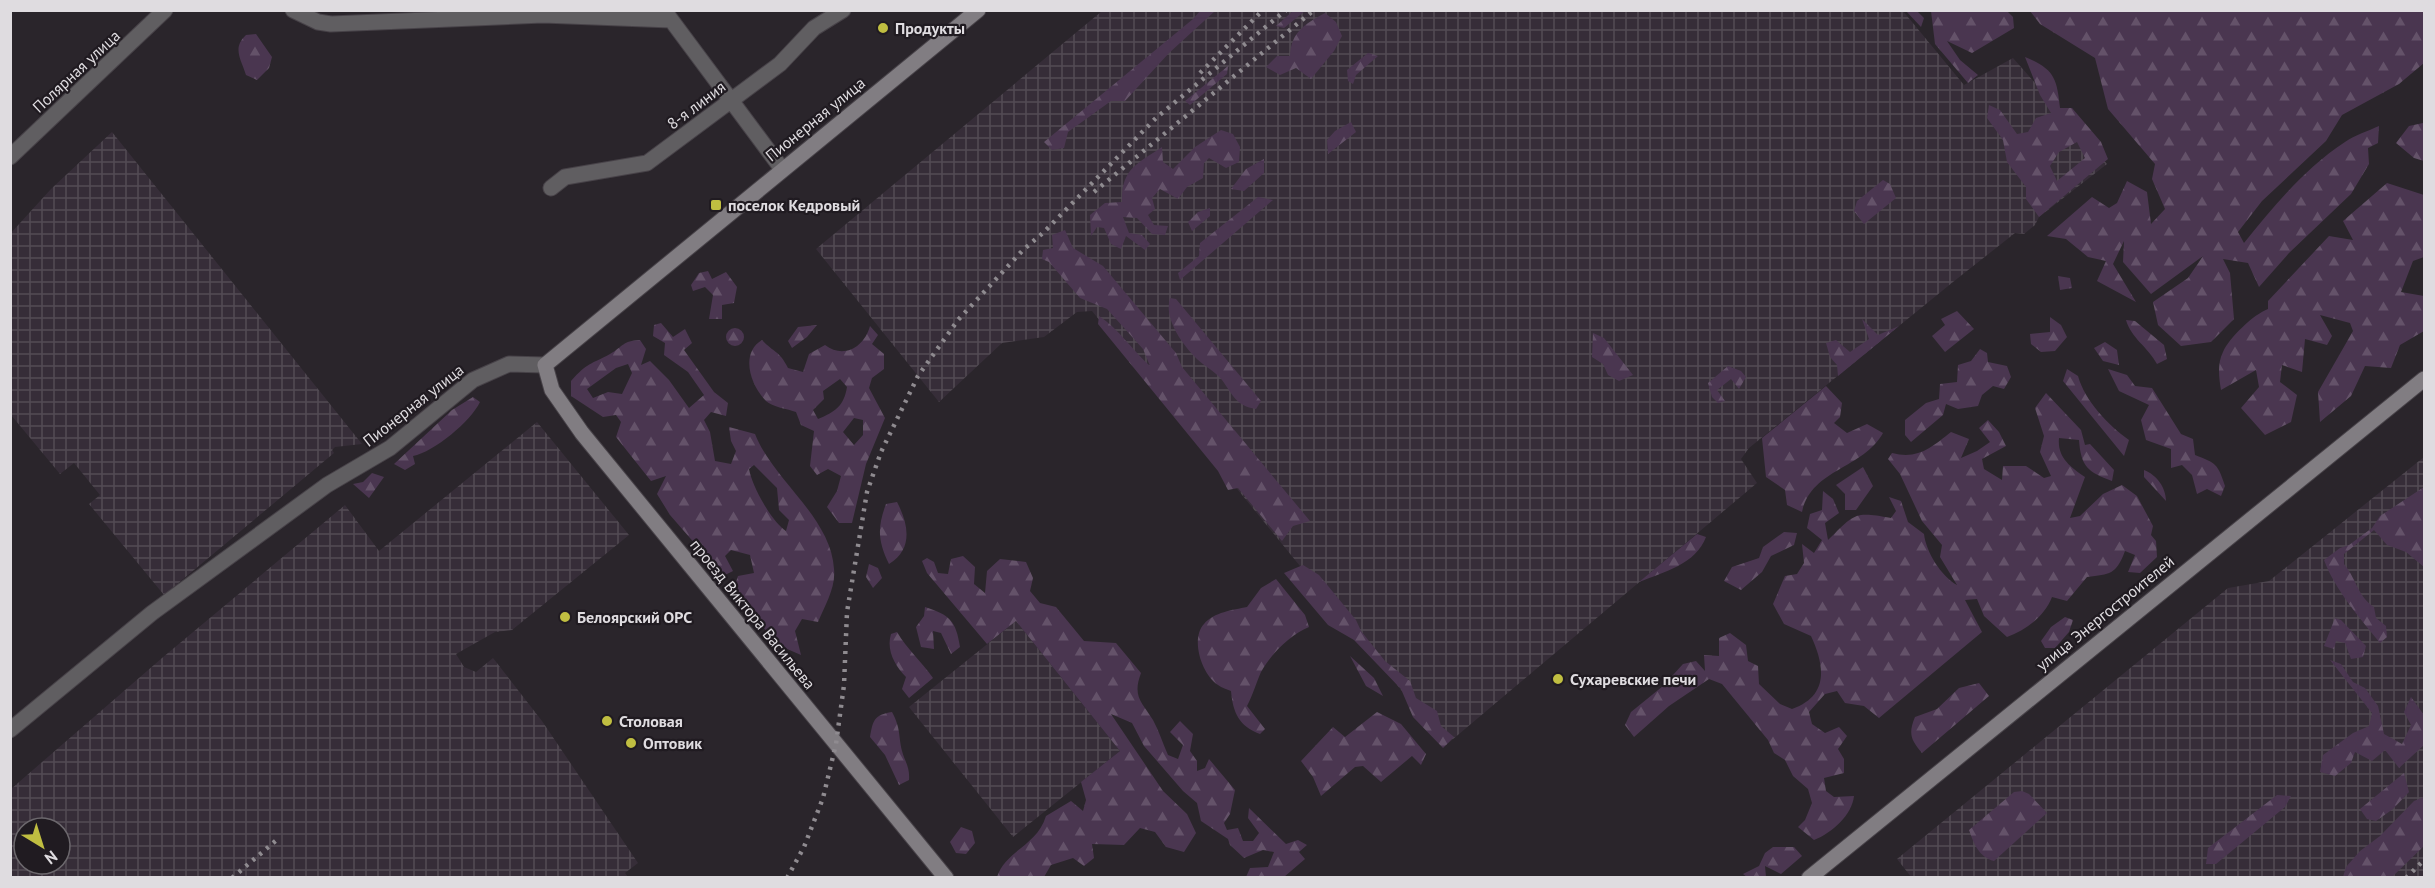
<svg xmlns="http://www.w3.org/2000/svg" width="2435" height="888" viewBox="0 0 2435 888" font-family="'PT Sans',sans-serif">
<defs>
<pattern id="industrial-grid" width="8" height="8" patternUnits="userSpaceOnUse" patternTransform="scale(1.5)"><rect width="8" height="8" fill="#362d38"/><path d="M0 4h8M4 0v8" fill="none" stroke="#534b54"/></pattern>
<pattern id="forest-firs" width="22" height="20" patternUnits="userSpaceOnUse" patternTransform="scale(1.5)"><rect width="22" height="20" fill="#4a3650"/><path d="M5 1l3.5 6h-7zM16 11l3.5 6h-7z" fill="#645269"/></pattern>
</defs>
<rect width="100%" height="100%" fill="#2a252b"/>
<!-- industrial -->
<path fill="url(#industrial-grid)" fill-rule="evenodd" d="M1102,11h801l61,74 49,-27 94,106 -68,53 -4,8 -11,9 -9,-1 -62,49 -204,166 -8,11 16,24 -311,262 -354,-434 -15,1 -33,25 -42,6 -63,59 -123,-153z
M112,132l250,312 -27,3 -3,3 2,3 -170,142 -75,-91 11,-9 -26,-32 -14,11 -49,-59 -1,-181 41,-45z
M537,422l92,113 -117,95 -17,2 -39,22 8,13 12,5 17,-14 49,63 96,142 -13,10 3,4h-617v-88l151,-131 183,-153 34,46zM24,828h36v36h-36z
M2424,457v420l-512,1 -15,-19 331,-271 41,-7z
M1016,621l104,130 -107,86 -104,-130z"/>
<!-- forest -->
<path fill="url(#forest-firs)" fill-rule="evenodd" d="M1294,10l11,1 -21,17 -8,-2z
M1200,11h15l-46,42 -44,48h-14l-43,31 -4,16 -12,2 -8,-8 149,-123z
M1906,11h11l7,7 -3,9z
M1931,11h76l6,6 1,11 -42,25 -25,-12 13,19 18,15 -10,8 -33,-39z
M2030,11h394v52l-25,21 -57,31 -16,26 -64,60 -24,31 6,11c29,-36 61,-75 101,-101 10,-7 23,-11 34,-16l-1,17 -10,5 1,16 -18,30 -62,59 -30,34 -11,-24 -25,-4 7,14 4,46 -23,23 -30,4 -23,-21 -5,-23 35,-24 15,-22 -52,38 -28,-32 1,-21 -11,23 23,38 -39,-21 9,-20 -18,-4 -22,-18 -19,-3 45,-39 17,11 8,-5 10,-22 20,11 4,32 14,-15 -13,-30 3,-15 -47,-55 -13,-51 -55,-34z
M1325,13l11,9 6,14 -8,15 -23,28 -15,-11 -16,7 -14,-8 11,-11h13c1,-24 15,-32 35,-43z
M256,34l16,23 -3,11 -12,12 -11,-5c-5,-16 -14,-27 0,-40z
M1368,53l10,3 -22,19 -3,9 -5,-3 -1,-11z
M2025,57c29,12 32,21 35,51h12l29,34 7,17 -69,58 -13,-18v-12l-19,-25 -4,-22 -16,-22 2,-13 11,5 17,24 11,-2 8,-14 15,-5 -11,-18zM2077,142l8,16 -28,23 -7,-15 9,-14z
M1228,66l-1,8 -37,31 -5,-4z
M1351,122l5,10 -28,22 -1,-14 8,-9z
M2423,123l1,2v36l-10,-3 -18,-15 13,-17z
M1221,130l12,4 7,13 -1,15 -13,6 -17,-10 -5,5 -1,15 -16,9 -9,12 -18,-10 -8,9 3,11 -7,6 6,10 14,1 -3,9 -13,-1 -15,-16 -14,-1 6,16 13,2 8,9 -5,6 -19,-14 -5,13 -10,-5 -7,-16 -7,-1 -6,9 -1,-21 15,-12 17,-1c-1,-33 15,-38 40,-55l1,15 10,7 22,-22z
M1264,159v14l-20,18 -13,-2 15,-20z
M1883,180l7,4 6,14 -32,26 -10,-13 3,-10z
M2387,183l37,12v62l-11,4 -12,31 23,4v35l-24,14 -9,23 -26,-2 -14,30 -31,26 -2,-30 35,-61 -3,-8 -30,-8 12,21 -5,9 -22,-6 -3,33 -20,-7 -2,17 17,13 -6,27 -26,13 -24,-27 18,-21 -3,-17 -35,20c-2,-12 -4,-26 2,-38 6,-14 31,-38 45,-43v-8l61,-65 24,4 -10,-19z
M1258,197l15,3 -93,80 -2,-7 21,-17 1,-13z
M1210,208v8l-18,15 -4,-9 10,-10z
M1065,230l8,18 30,18 73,87 6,14 128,154 -17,5 -11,15 -44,-53 -10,2 -10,-19 -120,-147 1,-8c20,13 33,34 51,50l-7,-17 -36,-40 -27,-11 -31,-36 -7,-3 1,-9 10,-2 -1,-13z
M708,271l4,8 14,-7 11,15 -3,16 -12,2v14h-13l4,-24 -8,-8 -12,4 -2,-6 8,-12z
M2058,276l12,2 2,10 -12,2z
M1170,298l6,1 85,102 -5,8c-20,-3 -23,-14 -34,-29 -7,-9 -20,-15 -28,-24 -14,-15 -30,-38 -24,-58z
M1957,311l17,18 -29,23 -13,-16 13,-11 -4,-6z
M2050,317l11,8 6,12 -12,14 -14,1 -10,-8 -1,-10 20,-2z
M1862,319l16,16 21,-9 -61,50 -1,-11 -7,-8 -4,-14 10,-3 14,12 19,-13z
M2126,320l9,1 29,24 3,14 -10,5c-9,-17 -26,-26 -31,-44z
M661,323l12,14 12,-8 7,14 -8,7 30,42 14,11 -2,13 -15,-4 -7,8 6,12 5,29 16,3 5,-13 -5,-10 -2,-14 26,7c18,46 76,83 79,135 2,18 -9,36 -16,53l-16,-3 -7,12 6,24 -23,-10 -45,-54 5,-15 16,-3 -4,-18 -19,-5 -6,6 8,15 -10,5 -53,-61 -13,-21 9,-18 -15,5 -35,-44 5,-15 -5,-7 -13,2 -32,-21v-15c17,-19 19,-16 39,-27 14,-8 12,-13 30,-14l6,9 -5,16 9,-4 19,19 20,28 15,-13 -16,-23 -24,-17 1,-12 -12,-7 1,-11zM628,364l4,9 -10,21 -14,-2 -15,6 -6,-9 29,-21zM754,465l23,23 2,22 10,10 -3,11c-15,-10 -34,-45 -37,-62z
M817,325l-10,12 -15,11 -4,-7 10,-14z
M870,326l8,9 -6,9 12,10v15l-12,9 -3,10 16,30 -19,46 -14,59h-13l-12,-16 10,-16 4,-15 -13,-7 -11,6 -7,-9 4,-35 -13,-6 -5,-13c-8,-3 -24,-5 -30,-11 -16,-16 -26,-48 -4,-61 12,13 17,10 26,28l15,4 6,-18 16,-9c18,14 39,3 45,-19zM840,379l7,8c-3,19 -12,25 -29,32l-5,-9 11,-11 -1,-8zM854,418l9,2v15l-9,10 -11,-13z
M726 337a9 9 0 1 1 18 0a9 9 0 1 1-18 0Z
M1593,333l11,5 29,37 -14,6 -11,-6 -5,-11 -11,-7z
M2105,342l12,8 2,15 -16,-4 -9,-13z
M1980,349l7,4 1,9 19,4 4,11 -7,12 -11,-3 -11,9 -4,11 -20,3 -12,-5 -3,11 -32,27 -6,-7v-15l21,-17 13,-4 1,-15 17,-2 1,-17 13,-4z
M1728,366l13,5 5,6 -7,12 -8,-10 -14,11 8,11 -7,2 -6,-6 -4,-14z
M2067,369l11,7c7,25 30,49 51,64l-5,16 -61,-75z
M2108,369l19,6 8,11 17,2 29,46 12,5 2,16c21,8 23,9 30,31l-4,10 -14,-7 -10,5 -5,-19 -10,-10 -11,3v-19l-25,-9 -5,-20 8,-15 -30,-14z
M1826,386l16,17 -2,14 -6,6 13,10 20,-9 16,9c-20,36 -72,36 -81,79l-15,-7 -2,-15 -19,-13 -4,-39z
M2046,393l35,37 4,15 5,-1 24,26 -2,11c-24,-9 -31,-14 -33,-41l-20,-2c-2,19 11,29 26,39l-15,41 10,-2 23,-22 19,-9 15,11 16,30 -2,9 5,6 1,16 -17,16 -12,-1 7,-17 -10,-4c-9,24 -15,23 -38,26l-20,24 -15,-4c-8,20 -26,33 -45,40l-23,-21 -7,-17 -12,1 17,32 -103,86 -15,-12 -19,-3 -8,-12 -12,3 -16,18 3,12 13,9 14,-6 8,9 -9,13 6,10v14l-20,5 2,13 8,6 20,-1c-2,19 -22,37 -40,44l-16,-13 7,-7 7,-17 -4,-14 -15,-13 -8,-16 -11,-7 -6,-13 -46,-56 -13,-5 -40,27 -35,31 -9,-12 6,-13 32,-26 20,-22 13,-3 9,10 -1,-16 15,1v-18l11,-5 16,12 2,16 10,5 1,18 21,20 12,5c37,-13 33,-43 19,-73l-27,-12 -11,-20 12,-28 12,-2 7,-11 -2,-19 12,9 8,-13 -15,-12 3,-14 12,-4 1,-19 10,8 6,14 -14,10 3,17c27,-26 25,-29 63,-22l5,-7 -7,-14 12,4 7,21 16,12c2,18 17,42 33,51l-17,-28 2,-12 -20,-24 -22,-47 -12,-15 4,-6c26,7 40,-6 59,-21l18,7 -8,19 16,-7 13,-9 -11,-14 9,-8 11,12 7,14 -24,13 2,10 18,11 1,-14h23l18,12 7,-2 -11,-24 4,-16 -9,-28z
M473,397l7,5c-9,19 -46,50 -67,54l2,8 -10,6 -11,-6 58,-54z
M1863,467l10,19 -17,24h-11v-16l-9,-9z
M2144,470c13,5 22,18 22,31l-22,-24z
M372,473l12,4 -15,21 -16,-14 10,-2z
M2424,487v80l-18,-15 -19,-7 -13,-15 -30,24v10c12,14 14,33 30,43l2,11 10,8 1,11 -7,6c-20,-25 -45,-53 -56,-83l16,-12 9,-3 23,-17 8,-12z
M897,502c12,23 16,47 -8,62 -11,-23 -12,-36 -3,-60z
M1784,532l13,1 -3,12 -23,11 -9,16 -21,18 -17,-9 8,-14 27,-9 4,-11z
M1697,534l9,3c-10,27 -42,35 -67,45z
M963,556l12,11 -1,17 11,9 2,-22 13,-12 26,3 7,16 -3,13 10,12 16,4 28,34 32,2 25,30c-9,24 1,29 12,47 6,11 10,24 15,35l10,4 5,-14 -13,-13 10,-11 13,13 -3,17 7,10v10l8,-3 4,-9 26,31 -5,24 -6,9 3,7 11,-2 5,13h10l6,-8 -11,-15 1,-10 37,36 12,-4 9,5 -8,7 6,7 -21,18h-38l4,-9 18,-1 6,-15 -11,-2 -19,8 -14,-13 -2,-6 -27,-18 -4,-18 -14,-12 -39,-45 -12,-23 -21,-9 52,77 24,23 9,19 -12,19 -18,-5 -11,-15 -15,-4 -16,17 -32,-1 2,14 -10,8 -11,-8 -22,7 -7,12h-47c9,-27 40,-31 49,-61l25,-15 12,10 3,-11 -5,-18 39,-31 -104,-130 -29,23 -60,-71 -5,-12 5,-3 7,4 4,11 10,1 3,-15z
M869,564l9,4 4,10 -9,10 -7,-11z
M1303,565l16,10 37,45 5,11 24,30 25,20 6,17 21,13 4,15 13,11 -11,11 -30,-31 -12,-28 -47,-49 -26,-15 -44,-52z
M1276,579l29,36 4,12c-19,8 -38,27 -48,45 -5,11 -8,23 -14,34l18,23 -5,5c-21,-8 -27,-21 -29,-43 -4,-2 -9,-3 -13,-6 -16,-10 -28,-46 -14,-61 10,-12 29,-14 43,-17l14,-19z
M925,607c25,8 31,14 35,40l-9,7 -10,-21 -8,-2 1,18 -13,-2 -5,-20 8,-11z
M2065,617l8,3 -4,12 -14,16h-10l-4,-7 10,-14z
M2335,618l6,2 25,26 -3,11 -12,2 -6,-16 -9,-2 -2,8 -10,-3z
M897,632c10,17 24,29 36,46l-24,20 -7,-9 4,-12c-11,-11 -20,-27 -15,-43z
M1350,656l24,22 9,18 -17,-10z
M2330,660l11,4 12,18 12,6 13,18 6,28 18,10 9,-19 -7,-13 7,-15 13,18v30l-25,23 -14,-18 -13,11 -17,-9 -4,11 -16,13 -15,-4 3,-17 30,-22 16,-7 3,-13z
M1979,683l10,13 -67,57c-11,-13 -14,-19 -7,-36l22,-8 22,-21z
M892,712c9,17 6,22 10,39 3,11 8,16 7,29l-10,5 -14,-30 -15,-18c3,-17 4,-22 22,-25z
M1377,712l24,12 25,30 -5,11 -9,-9 -31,26 -18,-16 -8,1 -34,29 -8,-19 -12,-16 32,-34 12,10z
M2404,773l5,19 -16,17 -17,12 -9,-2 -7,-10z
M2022,791l7,3 18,19 -53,48c-15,-4 -20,-17 -25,-31l45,-38z
M2277,795l14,1 -6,11 -69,57h-10l2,-16z
M2424,797v49l-32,31h-49l3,-10 14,-16 20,-15 34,-35z
M961,827l11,4 3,12 -9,11 -10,-1 -6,-11z
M1773,847h21l8,9 -21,18 -16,-8 1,11h-19l-4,-3 16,-8 6,-13z"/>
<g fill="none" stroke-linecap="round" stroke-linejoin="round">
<!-- street casing -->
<g stroke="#474248" stroke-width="17">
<path id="street" d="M293,10l25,12 13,2 212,-9 128,5
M666,13l116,156
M10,157l155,-147
M551,188l14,-11 82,-14 133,-99 34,-36 29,-18
M10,730l142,-117 175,-128 63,-37 83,-68 36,-16 36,1"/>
</g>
<!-- secondary casing -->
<g stroke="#474248" stroke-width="17">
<path id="secondary" d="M946,878l-364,-445 -30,-43 -7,-25 433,-355
M1809,878l615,-499"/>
</g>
<!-- street -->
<use href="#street" stroke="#605e61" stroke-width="15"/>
<!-- secondary -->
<use href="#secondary" stroke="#817d82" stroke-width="15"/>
<!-- rail -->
<path stroke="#8f8b90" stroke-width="4.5" stroke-dasharray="3 6" stroke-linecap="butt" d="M1200,73l63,-63
M1094,192l220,-182
M232,878l47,-40
M787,878l17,-31 19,-49 13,-54 8,-59 3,-73 20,-120 14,-40 37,-76 40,-56 65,-70 21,-18 112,-114 130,-108
M2406,878l18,-18"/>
</g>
<!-- markers -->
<g fill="#c0be41" stroke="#201b21" stroke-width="2">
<circle cx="883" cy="28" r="6"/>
<rect x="710" y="199" width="12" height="12" rx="3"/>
<circle cx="565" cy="617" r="6"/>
<circle cx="1558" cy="679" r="6"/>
<circle cx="607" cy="721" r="6"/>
<circle cx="631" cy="743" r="6"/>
</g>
<g text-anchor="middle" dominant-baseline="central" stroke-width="4.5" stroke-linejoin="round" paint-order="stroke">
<!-- poi labels -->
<g font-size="16" font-weight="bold" fill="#dfdce0" stroke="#201b21" text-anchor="start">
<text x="895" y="28">Продукты</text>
<text x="728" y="205">поселок Кедровый</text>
<text x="577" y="617">Белоярский ОРС</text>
<text x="1570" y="679">Сухаревские печи</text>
<text x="619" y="721">Столовая</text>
<text x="643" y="743">Оптовик</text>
</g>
<!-- street labels -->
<g font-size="16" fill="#dfdce0" stroke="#201b21">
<text transform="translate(76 71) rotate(-43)">Полярная улица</text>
<text transform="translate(696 105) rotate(-37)">8-я линия</text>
<text transform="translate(815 119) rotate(-39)">Пионерная улица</text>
<text transform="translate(413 405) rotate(-38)">Пионерная улица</text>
<text transform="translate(2105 613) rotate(-39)">улица Энергостроителей</text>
<text transform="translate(753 614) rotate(51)">проезд Виктора Васильева</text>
</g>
</g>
<!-- border -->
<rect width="2435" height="888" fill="none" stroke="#dfdce0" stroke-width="24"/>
<!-- north arrow -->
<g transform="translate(42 846) rotate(142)"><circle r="28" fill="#201b21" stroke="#6c686d" stroke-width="1.5"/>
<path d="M0-4.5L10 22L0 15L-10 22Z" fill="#c0be41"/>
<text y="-9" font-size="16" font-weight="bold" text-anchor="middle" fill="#dfdce0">N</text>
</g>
</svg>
